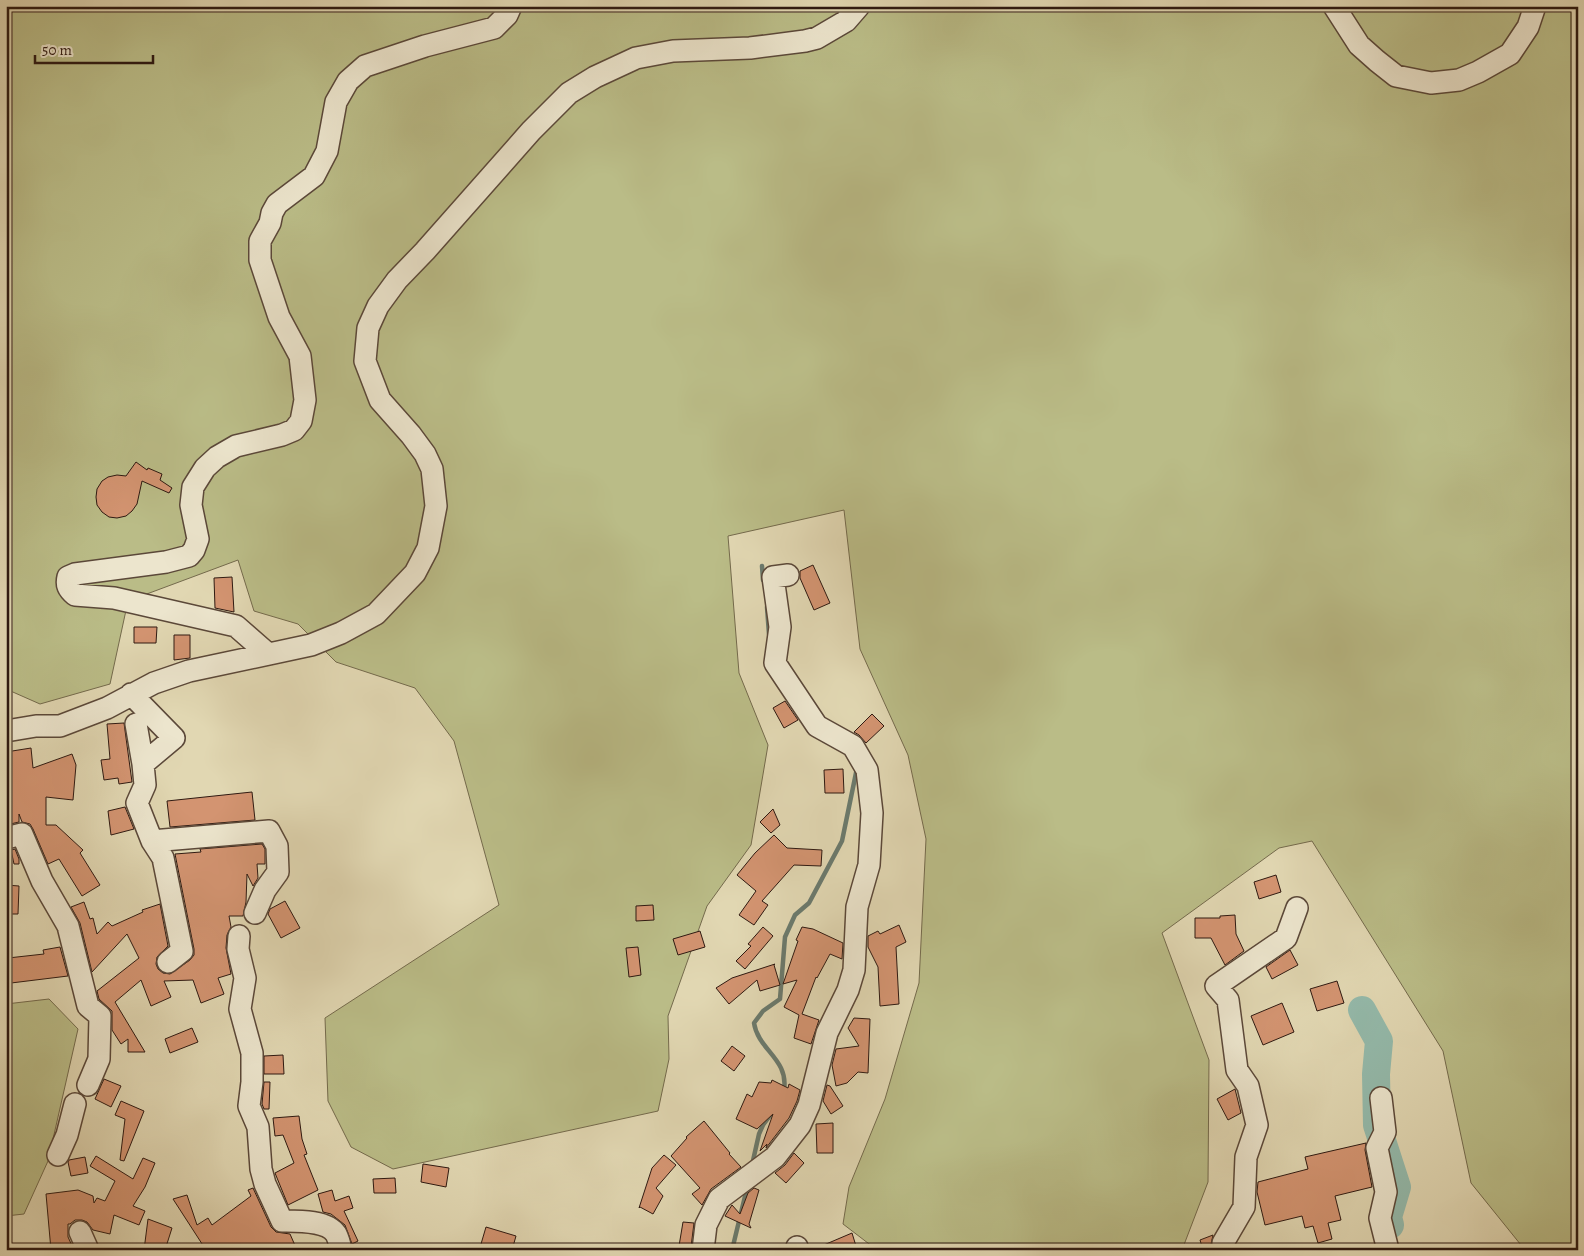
<svg xmlns="http://www.w3.org/2000/svg" width="1584" height="1256" viewBox="0 0 1584 1256" font-family="Alegreya,serif">
<rect width="100%" height="100%" fill="#e1d7b2"/>
<filter id="stains"><feTurbulence type="fractalNoise" baseFrequency=".004" numOctaves="4"/><feColorMatrix values="0 0 0 0 .2 0 0 0 0 .09 0 0 0 0 .02 0 0 0 .5 -.17"/></filter>
<radialGradient id="worn" r=".72"><stop offset=".6" stop-color="#630" stop-opacity="0"/><stop offset="1" stop-color="#630" stop-opacity=".3"/></radialGradient>
<!-- green -->
<path fill="#babc87" stroke="#746a4c" d="M6,6h1572v1244h-53l-54,-67 -28,-132 -131,-210 -33,7 -117,85 47,127 -1,122 -26,68h-305l-34,-26 6,-37 36,-88 34,-116 7,-144 -18,-84 -48,-106 -16,-139 -116,26 11,137 29,72 -17,100 -44,61 -39,110 1,43 -11,52 -265,58 -42,-22 -23,-46 -3,-83 174,-113 -45,-164 -39,-53 -79,-26 -38,-38 -44,-13 -16,-51 -110,41 -18,83 -70,20 -34,-15z
M49,999l29,30 -30,132 -24,53 -18,2v-212z"/>
<g fill="none" stroke-linecap="round" stroke-linejoin="round">
<!-- stream -->
<path stroke="#6b7a6d" stroke-width="4.5" d="M762,566l1,14
M767,607l2,27
M784,1090c5,-31 -26,-40 -30,-67l9,-12 17,-12 5,-62 10,-22 14,-12 33,-62 15,-73
M752,1165l7,-31 4,-9 9,-12
M734,1250l-1,-4 14,-58"/>
<!-- river -->
<path stroke="#94baab" stroke-width="28" d="M1362,1010l17,31 -3,33 1,51 20,62 -9,30 2,8"/>
</g>
<!-- building -->
<path fill="#d39471" stroke="#2e1911" d="M136,462l11,8 1,-2 14,6 -2,6 12,8 -3,5 -27,-12 -5,23 -5,7 -6,5 -9,2 -8,-1 -7,-5 -5,-7 -1,-8 1,-8 5,-8 6,-4 9,-2 9,1z
M813,565l17,38 -16,7 -14,-32v-7z
M232,577l2,35 -19,-4 -1,-30z
M134,627h23l-1,16h-22z
M174,635h16v23l-16,2z
M785,701l13,19 -14,8 -11,-20z
M872,714l12,12 -18,17 -7,-8 -5,-3z
M124,723l8,59 -13,2 -1,-6 -14,2 -3,-20 9,-1 -3,-35z
M31,748l2,20 39,-14 4,11 -3,35 -27,-3v28h10l27,25 -3,3 20,32 -18,11 -23,-37 -11,5 -15,-35 -3,-5 -8,-2 -3,-8v8l-13,3v-73z
M843,769l1,24h-19l-1,-23z
M252,792l3,28 -85,7 -3,-26z
M125,807l9,22 -23,6 -3,-24z
M773,809l7,16 -9,8 -11,-11z
M774,835l13,13 35,2 -1,16 -27,-1 -32,36 6,4 -14,20 -15,-10 17,-24 -19,-16 18,-22z
M262,844l3,5v15h-8l1,14 -5,8 -6,-12 -1,28 -3,14h-14l2,11 -4,8 -1,13 5,26 -13,4 6,16 -23,9 -8,-23 -29,1 7,16 -20,9 -10,-26 -26,22 30,50h-17v-13l-7,5 -9,-14v-19l-13,-12 -2,-8 42,-33 -12,-24 -35,38 -12,-49 -9,-16 13,-5 6,17 3,-1 4,16 11,-12 4,4 31,-14 -1,-2 18,-6 8,42 -11,11 -1,7 2,5 5,4 7,1 20,-14 4,-5v-6l-19,-95 26,-2 -1,-3z
M15,849l4,10v5h-5l-3,-14z
M1276,875l5,17 -22,7 -5,-17z
M6,885l13,1 -1,28h-12z
M285,901l15,27 -19,10 -13,-24 2,-5z
M653,905l1,15 -18,1v-15z
M1235,915l1,19 8,17 -19,14 -14,-27h-16v-20h25v-2z
M899,925l7,17 -10,5 3,57 -19,2 -2,-39 -10,-20v-11l10,-5 2,3z
M763,927l10,9 -28,33 -9,-8 15,-15 -3,-2z
M802,927l11,2 30,14 -1,16 -12,-5 -13,24 -1,-1 -14,37 17,6 -8,24 -17,-6 5,-23 -15,-8 13,-27 -14,4 15,-43 -2,-1z
M700,931l5,16 -27,8 -5,-16z
M60,947l8,29 -57,7 -3,-25 36,-4 -1,-4z
M638,947l3,28 -12,2 -3,-29z
M1290,950l8,15 -26,14 -6,-12z
M775,964l-1,1 6,20 -20,6 -3,-11 -28,24 -13,-16 16,-10z
M1337,981l7,22 -27,8 -7,-22z
M1282,1003l12,29 -31,13 -12,-29z
M854,1018l16,1 -2,54 -10,-1 -11,11 -11,3 -4,-21 4,-16 23,-3 -11,-18z
M192,1028l6,14 -28,11 -5,-14z
M732,1046l13,10 -11,15 -13,-10z
M283,1055l1,19h-20v-18z
M104,1079l17,7 -10,21 -16,-8z
M772,1080l16,8 1,-4 11,6 -3,11 -8,17 -23,30 1,-4 -7,7 13,-37 -16,15 -21,-10 11,-25 5,3 7,-15 12,1z
M264,1082h6l-1,27h-5l-2,-5z
M827,1085l3,1 13,20 -12,8 -8,-13z
M1235,1089l6,24 -13,7 -11,-21z
M121,1101l23,10 -20,50 -4,-1 5,-41 -10,-4z
M299,1116l3,23 5,15 -3,1 14,35 -30,15 -13,-32 19,-10 -11,-28 -8,1 -2,-18z
M704,1121l26,32 -1,1 12,13 -30,22 -9,16 -10,-11 8,-6 -29,-32 16,-18 -1,-1z
M833,1123v30h-16l-1,-29z
M1366,1143l-1,7 7,37 -37,9 6,24 -13,3 4,16 -14,4 -5,-17 -8,2 -3,-12 -37,9 -8,-33 1,-10 50,-13 -3,-12z
M794,1153l10,10 -18,20 -11,-10 10,-8z
M664,1155l12,10 -20,23 7,8 -10,18 -13,-7 -1,1 13,-40z
M96,1156l37,23 10,-21 12,5 -10,24 -12,19 12,5 -6,14 -25,-10 -4,19 -17,-4 -6,-8 -5,-2h-7l-5,4h-2v13l6,13h-23l-5,-56 32,-4 15,6 1,7 3,-5 8,3 10,-20 -25,-15z
M85,1157l3,16 -17,3 -3,-14 1,-2z
M423,1164l26,4 -3,19 -25,-5z
M395,1178l1,15h-22l-1,-14z
M253,1188l18,39 5,5 14,2 7,16h-91l-33,-51 14,-4 10,30 11,-7 4,7 39,-29 -3,-6z
M754,1188l5,2 -10,34 2,4 -26,-12 7,-11 8,9 8,-21z
M332,1190l3,11 14,-5 4,12 -9,3 14,30 -6,3 -7,-19 -14,-11 -8,-2 -5,-18z
M148,1219l24,9 -7,22h-21z
M683,1222l11,1 -3,24 -12,-1z
M486,1227l30,9 -4,14h-13l-18,-6z
M852,1233l4,13 -9,4h-35z
M1213,1235l-3,14 -7,1 -3,-10z"/>
<g fill="none" stroke-linecap="round" stroke-linejoin="round">
<!-- minor casing -->
<g stroke="#5b4839" stroke-width="24">
<path id="minor" d="M1334,6l25,39 18,16 19,15 35,7 28,-3 19,-8 32,-18 18,-27 7,-21
M268,654l-32,-28 -122,-28 -39,-3c-7,-6 -9,-10 -7,-18l7,-3 91,-12 23,-6 5,-6 4,-11 -7,-34 2,-18 12,-19 12,-11 19,-11 46,-11 12,-5 7,-9 4,-21 -5,-44 -21,-39 -19,-57v-19l10,-18 2,-10 5,-9 37,-28 13,-25 9,-49 12,-21 17,-15 60,-20 69,-18 13,-13 4,-9
M131,694l43,44 -31,26 2,21 -8,18 15,38 11,17 19,93 -14,11
M136,724l7,40
M6,731l30,-5h24l47,-18 47,-25 35,-12 122,-26 30,-12 35,-19 39,-41 13,-25 8,-42 -4,-37 -7,-15 -14,-19 -31,-35 -15,-39 3,-33 10,-22 19,-26 28,-29 106,-120 38,-38 26,-16 41,-19 37,-7 77,-3 55,-7 12,-3 29,-17 13,-15
M6,838l16,-4 20,47 26,45 20,80 12,10 -1,43 -11,26
M152,841l117,-10 8,15 1,26 -13,18 -10,23
M239,936l-1,13 7,29 -5,31 12,44v29l-3,24 9,21 3,42 4,15 17,37c15,0 45,-1 54,13 2,4 4,11 5,16
M1381,1098l4,34 -8,16 9,44 -6,26 8,32
M58,1155l9,-20 8,-31
M80,1232l8,18
M703,1250l3,-25 13,-26 56,-42 25,-32 9,-20 18,-72 21,-43 6,-20 3,-63 12,-42 3,-52 -5,-43 -14,-24 -36,-20 -42,-63 5,-36 -7,-50 15,-2
M797,1250v-3
M1223,1250v-7l21,-36 2,-50 11,-32 -9,-39 -11,-16 -9,-70 -12,-14 70,-48 11,-30"/>
</g>
<!-- minor -->
<use href="#minor" stroke="#ece5cd" stroke-width="21"/>
</g>
<!-- margin -->
<rect width="1584" height="1256" fill="none" stroke="#e1d7b2" stroke-width="25"/>
<rect x="8" y="8" width="1569" height="1241" fill="none" stroke="#2e1911" stroke-width="2.5"/>
<rect x="12" y="12" width="1559" height="1231" fill="none" stroke="#2e1911"/>
<!-- scale -->
<path d="M35 55v8h118v-8" fill="none" stroke="#2e1911" stroke-width="2.5"/>
<text x="42" y="55" font-size="15" fill="#2e1911" stroke="#ece5cd" stroke-width="4" paint-order="stroke">50 m</text>
<rect width="100%" height="100%" filter="url(#stains)"/>
<rect width="100%" height="100%" fill="url(#worn)"/>
</svg>
